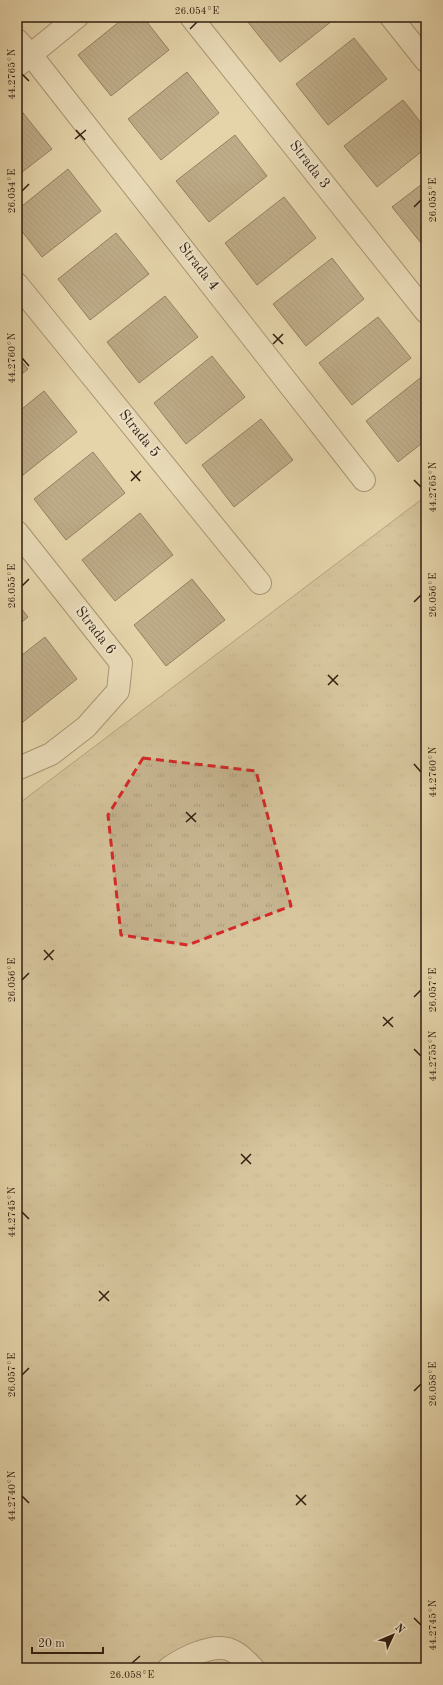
<svg xmlns="http://www.w3.org/2000/svg" width="443" height="1685" viewBox="0 0 443 1685" font-family="'Old Standard TT',serif">
<defs>
<pattern id="grass-tufts" width="24" height="20" patternUnits="userSpaceOnUse"><rect width="24" height="20" fill="#c6b590"/><path d="M3 7l-1-3M5 7V3M7 7l1-3M15 17l-1-3M17 17v-4M19 17l1-3" fill="none" stroke="#ab9b7b"/></pattern>
<pattern id="building-back-hatch" width="6" height="6" patternUnits="userSpaceOnUse"><rect width="6" height="6" fill="#8f7d60"/><path d="M-1 5l2 2M0 0l6 6M5-1l2 2" fill="none" stroke="#75664e"/></pattern>
</defs>
<rect width="100%" height="100%" fill="#e5d4aa"/>
<filter id="stains"><feTurbulence type="fractalNoise" baseFrequency=".005" numOctaves="4"/><feColorMatrix values="0 0 0 0 .2 0 0 0 0 .09 0 0 0 0 .02 0 0 0 .5 -.17"/></filter>
<radialGradient id="worn" r=".72"><stop offset=".6" stop-color="#630" stop-opacity="0"/><stop offset="1" stop-color="#630" stop-opacity=".3"/></radialGradient>
<!-- grass -->
<path fill="url(#grass-tufts)" stroke="#7c6a50" d="M426,496v1167l-6,5h-403v-863z"/>
<!-- building -->
<path fill="url(#building-back-hatch)" stroke="#311e0f" d="M125,17h18l26,33 -58,46 -33,-41z
M253,17h84l-57,45 -33,-41z
M354,38l33,41 -59,46 -32,-41z
M187,72l32,41 -58,47 -33,-41z
M403,100l23,29v19l-49,39 -33,-41z
M19,108l33,41 -35,27v-66z
M235,135l32,41 -58,46 -33,-41z
M68,169l33,42 -59,46 -25,-32v-15z
M426,181v66l-1,1 -33,-41z
M284,197l32,41 -59,47 -32,-42z
M116,233l33,41 -59,46 -32,-41z
M332,258l32,41 -58,47 -33,-42z
M165,296l33,41 -59,46 -32,-41z
M378,317l33,41 -59,47 -33,-42z
M17,356l11,13 -11,9z
M212,356l33,41 -59,47 -32,-41z
M424,375l2,2v63l-28,22 -32,-41z
M44,391l33,41 -59,47 -1,-2v-64z
M261,419l32,41 -59,47 -32,-42z
M93,452l32,41 -59,47 -32,-41z
M140,513l33,42 -58,46 -33,-41z
M192,579l33,41 -59,46 -32,-41z
M17,603l11,14 -11,9z
M45,637l32,42 -58,46 -2,-3v-63z"/>
<g fill="none" stroke-linecap="round" stroke-linejoin="round">
<!-- minor casing -->
<g stroke="#5e4c36" stroke-width="24">
<path id="minor" d="M191,17l235,295
M391,17l35,44
M17,40l14,15 333,425
M17,66l60,-49
M17,284l243,299
M17,532l104,131 -3,28 -32,36 -35,27 -34,15
M169,1668c14,-10 42,-24 59,-19 10,3 18,12 25,19"/>
</g>
<!-- minor -->
<use href="#minor" stroke="#eee3c8" stroke-width="22"/>
</g>
<!-- marked area -->
<path d="M0 0H443V1685H0ZM143,758l113,13 35,135 -103,39 -67,-10 -13,-120z" fill="#e5d4aa" fill-opacity=".55" fill-rule="evenodd"/>
<path fill="none" stroke="#d62828" stroke-width="3" stroke-dasharray="8 5" stroke-linejoin="round" d="M143,758l113,13 35,135 -103,39 -67,-10 -13,-120z"/>
<!-- ticks -->
<path fill="none" stroke="#311e0f" stroke-width="1.5" d="M190,29l7,-7M22,74l7,7M76,130l9,10M75,139l11,-9M22,191l7,-7M414,207l7,-7M273,334l10,10M273,344l10,-10M22,358l7,8M131,471l9,10M414,480l7,7M131,481l10,-10M22,586l7,-7M414,602l7,-7M328,675l10,10M328,685l10,-10M414,764l7,8M186,812l10,10M186,822l10,-9M44,950l9,10M44,960l10,-10M22,980l7,-7M414,997l7,-7M383,1017l10,10M383,1026l10,-9M414,1049l7,7M241,1154l10,10M241,1164l10,-10M22,1212l7,7M99,1291l10,10M99,1301l10,-10M22,1375l7,-7M414,1391l7,-7M296,1495l10,10M22,1496l7,7M296,1505l10,-10M414,1618l7,7M132,1663l8,-7"/>
<g text-anchor="middle" dominant-baseline="central" stroke-width="4" stroke-linejoin="round" paint-order="stroke">
<!-- street labels -->
<g font-size="15" fill="#311e0f" stroke="#eee3c8">
<text transform="translate(309 165) rotate(52)">Strada 3</text>
<text transform="translate(198 267) rotate(52)">Strada 4</text>
<text transform="translate(139 434) rotate(51)">Strada 5</text>
<text transform="translate(95 631) rotate(52)">Strada 6</text>
</g>
</g>
<!-- margin -->
<rect width="443" height="1685" fill="none" stroke="#e5d4aa" stroke-width="44"/>
<!-- north arrow -->
<g transform="translate(393 1635) rotate(46)" stroke="#eee3c8" stroke-width="3" paint-order="stroke">
<path d="M0-3L7 15L0 10L-7 15Z" fill="#311e0f"/>
<text y="-6" font-size="11" font-weight="bold" text-anchor="middle" fill="#311e0f">N</text>
</g>
<!-- scale -->
<path d="M32 1647v6h71v-6" fill="none" stroke="#311e0f" stroke-width="2"/>
<text x="38" y="1647" font-size="12" fill="#311e0f" stroke="#eee3c8" stroke-width="3" paint-order="stroke">20 m</text>
<rect x="22" y="22" width="399" height="1641" fill="none" stroke="#311e0f" stroke-width="1.5"/>
<g font-size="10" text-anchor="middle" fill="#311e0f">
<text x="197" y="14">26.054°E</text>
<text transform="translate(11 74) rotate(-90)" y="4">44.2765°N</text>
<text transform="translate(11 191) rotate(-90)" y="4">26.054°E</text>
<text transform="translate(432 200) rotate(-90)" y="4">26.055°E</text>
<text transform="translate(11 358) rotate(-90)" y="4">44.2760°N</text>
<text transform="translate(432 487) rotate(-90)" y="4">44.2765°N</text>
<text transform="translate(11 586) rotate(-90)" y="4">26.055°E</text>
<text transform="translate(432 595) rotate(-90)" y="4">26.056°E</text>
<text transform="translate(432 772) rotate(-90)" y="4">44.2760°N</text>
<text transform="translate(11 980) rotate(-90)" y="4">26.056°E</text>
<text transform="translate(432 990) rotate(-90)" y="4">26.057°E</text>
<text transform="translate(432 1056) rotate(-90)" y="4">44.2755°N</text>
<text transform="translate(11 1212) rotate(-90)" y="4">44.2745°N</text>
<text transform="translate(11 1375) rotate(-90)" y="4">26.057°E</text>
<text transform="translate(432 1384) rotate(-90)" y="4">26.058°E</text>
<text transform="translate(11 1496) rotate(-90)" y="4">44.2740°N</text>
<text transform="translate(432 1625) rotate(-90)" y="4">44.2745°N</text>
<text x="132" y="1678">26.058°E</text>
</g>
<rect width="100%" height="100%" filter="url(#stains)"/>
<rect width="100%" height="100%" fill="url(#worn)"/>
</svg>
